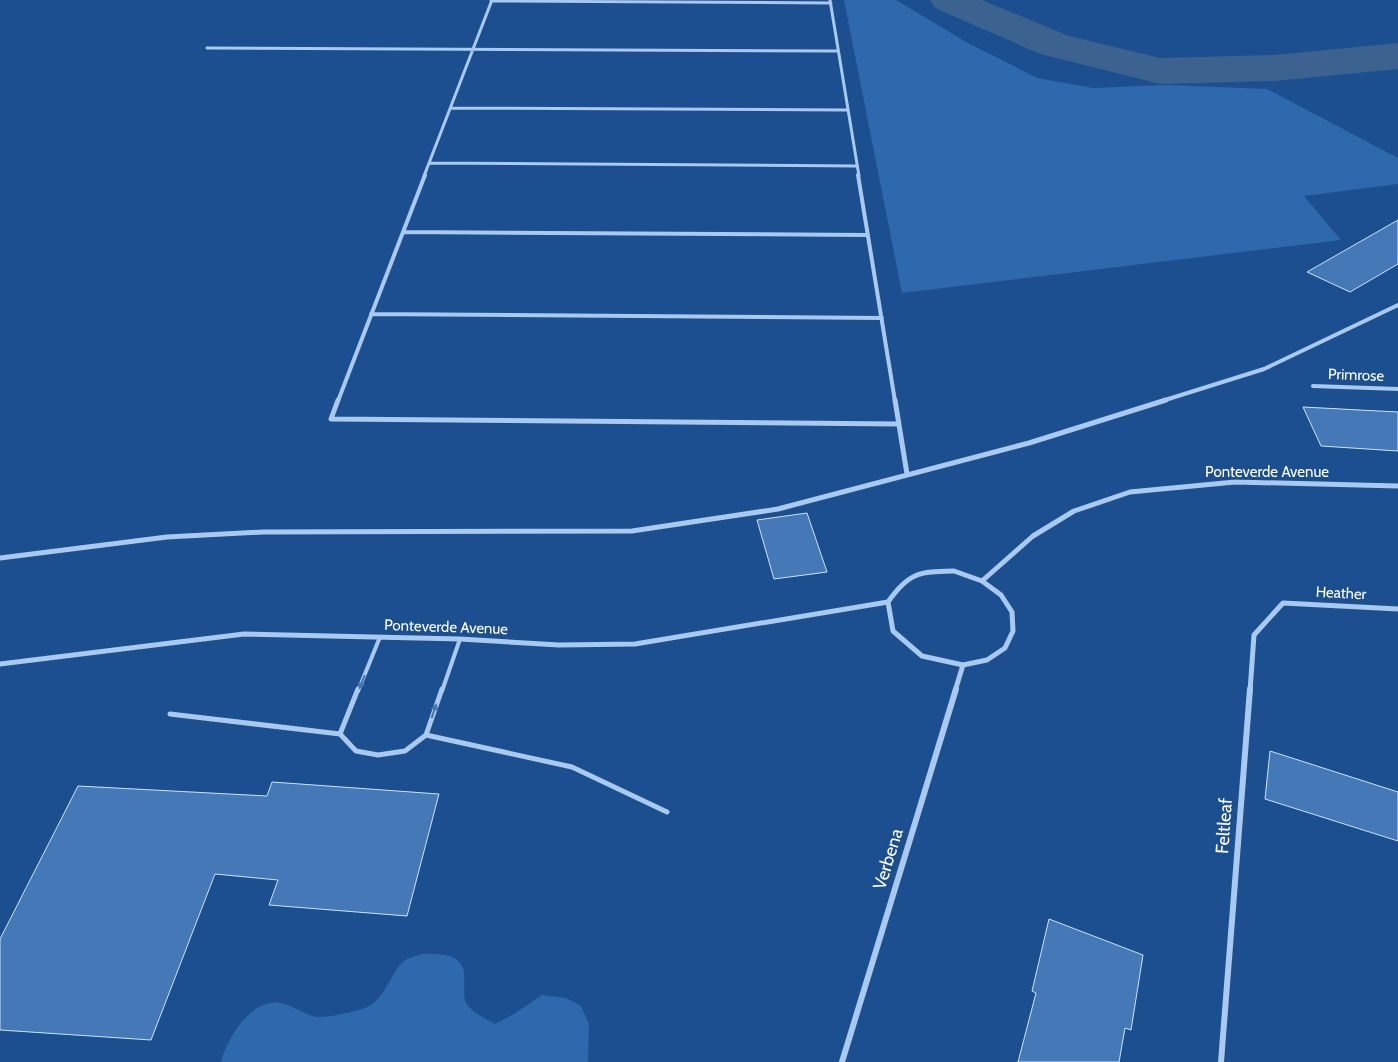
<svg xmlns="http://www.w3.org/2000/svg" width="1398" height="1062" viewBox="0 0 1398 1062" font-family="Cabin,sans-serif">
<rect width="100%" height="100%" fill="#1b4f8f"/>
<!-- green -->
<path fill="#2e69ad" d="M844,0h52l72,43 69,35 56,10 73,-3 101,4 131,69v26l-94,12 37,44 -439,53z
M422,954c14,0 39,-2 42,18 1,9 -1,20 1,28 4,12 20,18 30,24l19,-10 28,-19 24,3 15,8 8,18 -1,38h-367c6,-24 31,-65 60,-59 13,3 24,12 36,14 10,1 43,-6 52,-11 19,-10 22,-38 38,-47 4,-2 10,-3 15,-5z"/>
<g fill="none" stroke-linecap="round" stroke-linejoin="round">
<!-- river -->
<path fill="#3c6290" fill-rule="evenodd" d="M930,0h52l87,36 91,22 115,-3 123,-12v26l-123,12 -115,3 -120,-30 -105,-46z"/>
</g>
<!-- building -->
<path fill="#4478b7" stroke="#cfe3fa" d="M1398,220v44l-48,28 -43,-20z
M1303,407l95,5v39l-77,-5z
M807,513l20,59 -53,7 -17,-59z
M1270,751l128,41v49l-133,-42z
M272,782l167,12 -32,122 -138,-11 9,-25 -63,-6 -64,166 -151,-10v-91l78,-153 189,10z
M1049,919l94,36 -12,75 -6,-2 -6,34h-101l18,-69 -4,-2z"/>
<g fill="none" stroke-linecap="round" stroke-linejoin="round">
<!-- lane-far1 -->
<path stroke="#a9c9ee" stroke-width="4" d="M358,691l22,-54
M442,691l18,-52"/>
<!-- lane -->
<path stroke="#a9c9ee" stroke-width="5" d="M358,689l-18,45 16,17 22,4 27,-4 21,-16 16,-46
M170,714l170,20
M426,735l146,32 95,45"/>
<!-- street-far3 -->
<path stroke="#a9c9ee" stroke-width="3" d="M830,0l29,176
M491,1l340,2
M207,48l631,3
M451,108l397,2
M429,163l428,3
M424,176l68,-176"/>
<!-- street-far2 -->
<path stroke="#a9c9ee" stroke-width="4" d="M858,175l37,226
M403,232l465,3
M371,314l511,4
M1313,386l85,3
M338,401l87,-226
M1162,401l102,-32 134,-64"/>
<!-- street-far1 -->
<path stroke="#a9c9ee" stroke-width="5" d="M338,400l-7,19 568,5
M895,400l12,74
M0,558l167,-21 96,-5 369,-1 146,-22 251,-66 137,-43
M954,571l28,10 19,14 11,17 1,19 -8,17 -18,12 -24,5 -41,-9 -29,-25 -5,-29c21,-30 31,-30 66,-31z
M982,581l51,-45 41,-25 56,-19 105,-10 163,4
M0,664l244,-30 216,5 99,6 76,-1 253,-42
M955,691l8,-26
M1250,691l4,-56 29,-32 115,6"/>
<!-- street -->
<path stroke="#a9c9ee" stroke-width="6" d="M842,1062l114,-373
M1221,1062l29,-373"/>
</g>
<!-- one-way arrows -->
<defs><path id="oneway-solid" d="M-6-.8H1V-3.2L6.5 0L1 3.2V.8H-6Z" transform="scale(1.25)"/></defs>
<g fill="#4674ac">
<use href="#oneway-solid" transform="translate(362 682) rotate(112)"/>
<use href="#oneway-solid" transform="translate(434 711) rotate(-71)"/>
</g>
<g text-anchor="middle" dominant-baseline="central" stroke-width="5" stroke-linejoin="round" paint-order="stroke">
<!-- street labels -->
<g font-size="15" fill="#fff" stroke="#1b4f8f">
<text transform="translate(1356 375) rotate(2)">Primrose</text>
<text x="1267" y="472">Ponteverde Avenue</text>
<text transform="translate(1341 593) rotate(3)">Heather</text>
<text transform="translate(446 627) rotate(2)">Ponteverde Avenue</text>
</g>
<!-- near-street labels -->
<g font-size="18" fill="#fff" stroke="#1b4f8f">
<text transform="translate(1224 826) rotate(-86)">Feltleaf</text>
<text transform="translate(888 859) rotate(-73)">Verbena</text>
</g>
</g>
</svg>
